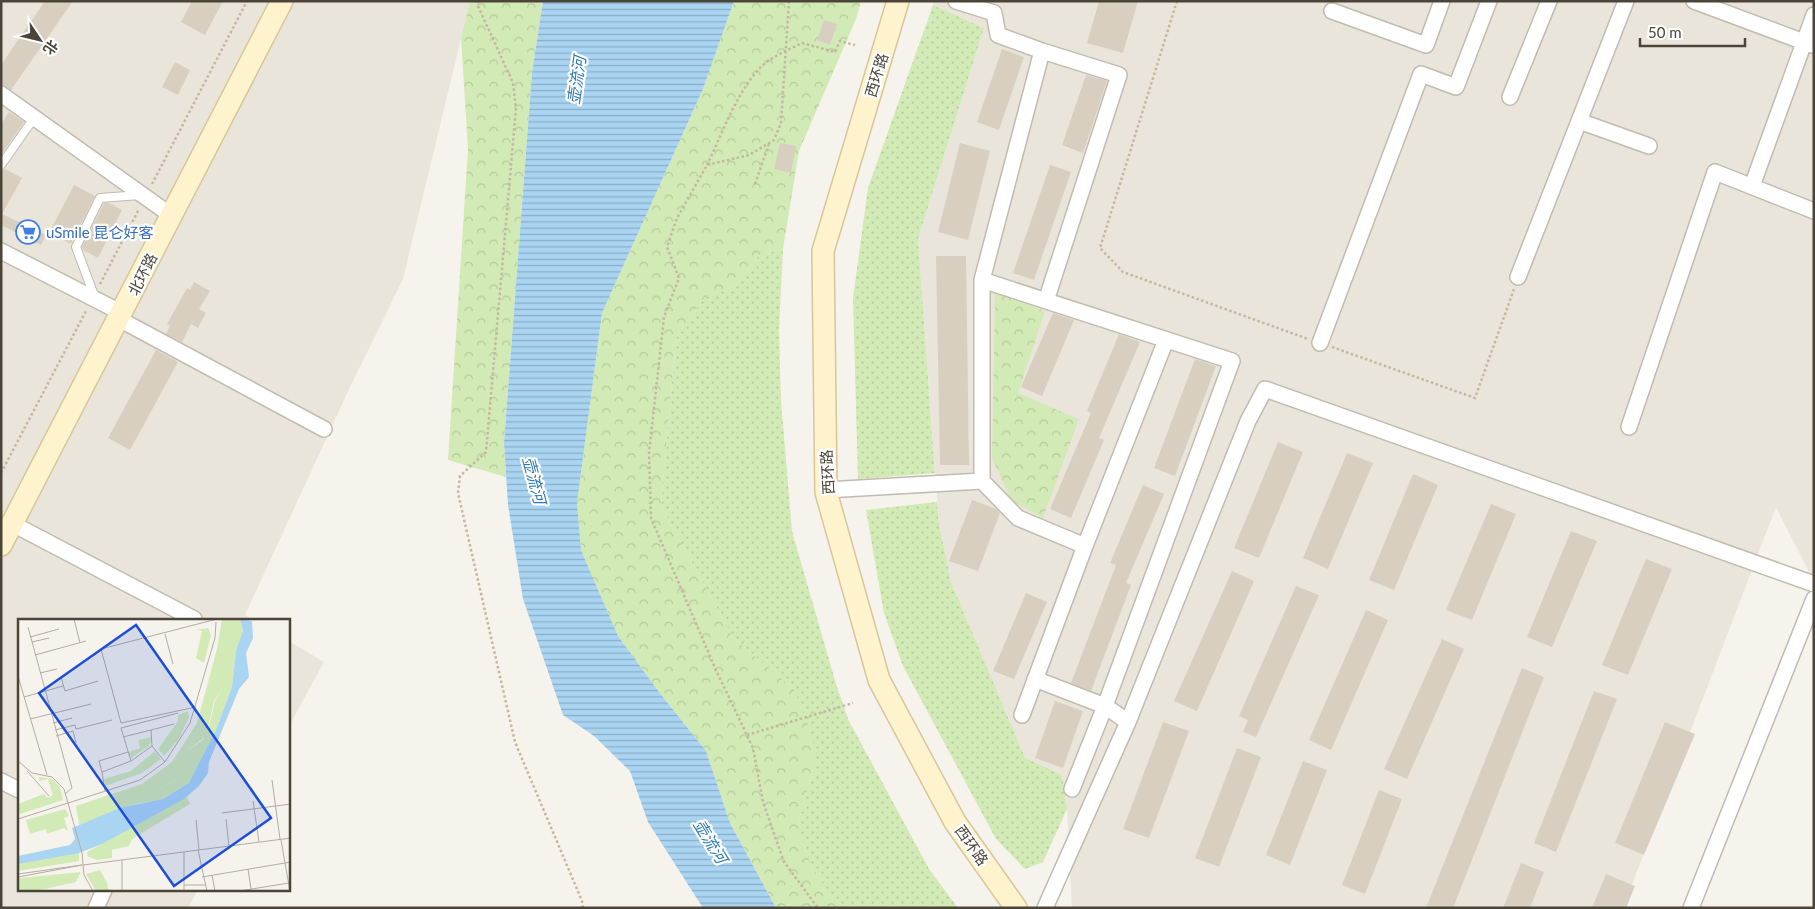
<svg xmlns="http://www.w3.org/2000/svg" width="1815" height="909" viewBox="0 0 1815 909" font-family="Lato,'Noto Sans SC',sans-serif">
<defs>
<pattern id="grass-dots" width="8" height="8" patternUnits="userSpaceOnUse" patternTransform="scale(1.25)"><rect width="8" height="8" fill="#d2eab5"/><path d="M2 2h.1M6 6h.1" fill="none" stroke="#b6ca9c" stroke-width="1.8" stroke-linecap="round"/></pattern>
<pattern id="forest-crowns" width="20" height="18" patternUnits="userSpaceOnUse" patternTransform="scale(1.25)"><rect width="20" height="18" fill="#d2eab5"/><path d="M2 6a3 3 0 1 1 6 0M12 15a3 3 0 1 1 6 0" fill="none" stroke="#b6ca9c"/></pattern>
<pattern id="water-rules" width="6" height="5" patternUnits="userSpaceOnUse" patternTransform="scale(1.25)"><rect width="6" height="5" fill="#a9d4f2"/><path d="M0 2.5h6" fill="none" stroke="#8caec5"/></pattern>
</defs>
<rect width="100%" height="100%" fill="#f6f3ec"/>
<!-- residential -->
<path fill="#eae5da" d="M1,1h469l-67,278 -53,108 -105,228 8,5h-234v270h179l-10,18h-187z
M934,1h880v581l-38,-75 -153,401h-551l-5,-99 -5,-34 -37,-16 -74,-177 -12,-59 -21,-284 66,-211 -51,-23z
M289,641l35,21 -35,64z"/>
<!-- grass -->
<path fill="url(#grass-dots)" d="M933,5l51,23 -66,211 17,234 -77,6 -5,-181 15,-110z
M783,249l-4,81 2,71 11,130 44,153 12,35 81,150 29,39 -122,-1 -26,-44 -13,-37 17,-57 -20,-80 -61,-51 -72,-132 15,-168 28,-40 31,-12 25,-32z
M937,502l2,21 12,59 74,176 37,17 5,34 -24,53 -18,7 -29,-30 -93,-173 -19,-53 -18,-103z"/>
<!-- forest -->
<path fill="url(#forest-crowns)" d="M470,1h73l-11,72 -28,370 2,34 -58,-17 20,-311 -7,-111z
M734,1h127l-5,18 -57,132 -16,98 -23,5 -25,32 -31,12 -28,40 -15,168 72,132 61,51 19,49 1,31 -17,57 13,37 27,45h-61l-46,-85 -24,-72 -47,-59 -41,-56 -37,-86 -4,-47 25,-190 101,-224z
M995,293l50,18 -27,82 61,26 -36,99 -31,-17 -20,-43z"/>
<!-- water -->
<path fill="url(#water-rules)" d="M543,1h191l-31,88 -101,224 -25,190 4,47 37,86 41,56 47,59 24,72 46,85h-73l-55,-86 -18,-51 -36,-35 -31,-21 -40,-116 -15,-94 -4,-62 28,-370z"/>
<!-- building -->
<path fill="#d8cfc1" d="M45,1h28l-62,89 -10,-5v-20z
M192,1h31l-18,34 -24,-13z
M1099,1h39l-15,52 -36,-10z
M824,20l13,4 -7,21 -13,-5z
M1002,49l22,8 -25,73 -22,-8z
M175,62l15,8 -12,25 -16,-8z
M1086,75l21,6 -24,72 -21,-8z
M9,112l15,10 -23,33v-31z
M780,143l16,3 -5,27 -17,-4z
M960,143l30,8 -22,89 -30,-8z
M1050,165l21,7 -37,108 -21,-7z
M5,169l17,9 -20,36 44,21 -5,10 -40,-20v-54z
M74,185l21,11 -24,48 -22,-11z
M104,203h5l13,7 -24,48 -15,-8 -1,-3z
M936,256h30l3,209h-29z
M194,282l16,9 -11,18 7,4 -8,15 -7,-4 -9,18 -16,-8 4,-8 -3,-2 20,-36 3,2z
M1053,313l21,7 -32,76 -21,-9z
M1119,334l21,8 -41,96 5,2 -33,78 -21,-9 41,-96 -4,-2z
M156,350l22,12 -48,88 -22,-12z
M1195,359l21,7 -41,110 -21,-8z
M1278,442l25,10 -44,106 -25,-10z
M1347,453l26,10 -45,106 -25,-11z
M1413,474l25,11 -44,105 -25,-10z
M1143,485l21,9 -38,89 5,2 -40,106 -20,-8 45,-118 -6,-2z
M972,500l24,9 4,4 -22,58 -29,-10z
M1491,504l25,10 -44,106 -26,-10z
M1571,531l26,10 -45,106 -25,-10z
M1646,559l26,10 -44,106 -26,-10z
M1232,571l22,10 -57,130 -23,-10z
M1296,586l23,9 -63,142 -13,-5 5,-12 -9,-4z
M1026,593l21,9 -33,77 -21,-8z
M1366,610l22,10 -57,130 -22,-10z
M1442,639l22,10 -57,130 -23,-10z
M1522,668l22,9 -91,231h-27z
M1594,691l23,8 -61,153 -22,-9z
M1055,701l28,10 -20,57 -28,-10z
M1163,722l26,9 -40,107 -26,-9z
M1665,722l30,12 -51,121 -29,-12z
M1237,748l24,9 -42,110 -24,-9z
M1303,761l24,9 -37,95 -24,-10z
M1379,790l23,9 -37,95 -23,-9z
M1521,863l23,9 -14,36h-27z
M1606,874l29,12 -9,22h-34z"/>
<g fill="none" stroke-linecap="round" stroke-linejoin="round">
<!-- lane casing -->
<g stroke="#c2bbae" stroke-width="10">
<path id="lane" d="M1,165l33,-47
M95,298l-19,-51 24,-49 40,-3"/>
</g>
<!-- street casing -->
<g stroke="#c2bbae" stroke-width="18">
<path id="street" d="M956,1l38,12 4,22 44,16 -60,229v201
M1694,1l118,44
M1332,11l94,34 16,-44
M1042,51l77,24 -73,226
M1,94l171,122
M1510,97l39,-96
M1579,121l70,25
M1752,186l62,-171
M1,251l121,62
M1518,277l108,-276
M982,280l250,81 -127,345 -33,83
M119,319l205,110
M1320,343l101,-269 35,13 33,-86
M1629,427l86,-255 99,39
M826,490l156,-9 36,37 67,28 -63,169
M13,524l181,95
M1085,546l81,-206
M1035,679l70,27 23,16
M1,781l18,9
M96,908l8,-18
M1045,908l83,-186 120,-301 17,-32 549,195
M1691,908l123,-309"/>
</g>
<!-- secondary casing -->
<g stroke="#d6c79b" stroke-width="24">
<path id="secondary" d="M898,1l-75,250 3,241 53,188 76,142 61,86
M1,545l281,-544"/>
</g>
<!-- path -->
<path stroke="#c4b79f" stroke-width="2.5" stroke-dasharray="2.5 2.5" stroke-linecap="butt" d="M478,1v5l35,77 3,25 -30,344 -26,24 -2,17 57,249 67,159 1,7
M789,1l-8,122 -7,17 -25,15 -42,10 -30,53 -10,29 12,31 -15,39 -15,136 2,65 64,150 38,80 10,54 21,60 34,46
M1177,1l-77,247 23,24 185,67
M707,165c15,-31 29,-71 52,-96 11,-12 29,-19 43,-26l33,9 5,-11 15,4
M152,184l95,-183
M755,184l14,-40
M100,284l39,-75
M1332,347l143,51 39,-109
M1,473l85,-162
M747,735l106,-32"/>
<!-- lane -->
<use href="#lane" stroke="#fff" stroke-width="8"/>
<!-- street -->
<use href="#street" stroke="#fff" stroke-width="15"/>
<!-- secondary -->
<use href="#secondary" stroke="#fff3cd" stroke-width="21"/>
</g>
<!-- icons -->
<defs>
<g id="supermarket-ring" transform="scale(1.25)"><circle r="9.5" fill="#fff" stroke="#3f7fe0" stroke-width="1.5"/><path d="M-6-5.5h2.5l.6 2H6L4.5 2H-2.5L-4.4-4H-6ZM-1.5 3.2a1.3 1.3 0 1 0 .1 0ZM3 3.2a1.3 1.3 0 1 0 .1 0Z" fill="#3f7fe0"/></g>
</defs>
<g fill-rule="evenodd">
<use href="#supermarket-ring" x="28" y="232"/>
</g>
<g text-anchor="middle" dominant-baseline="central" stroke-width="4.5" stroke-linejoin="round" paint-order="stroke">
<!-- street labels -->
<g font-size="15" fill="#4b4439" stroke="#fff">
<text transform="translate(876 75) rotate(-73)">西环路</text>
<text transform="translate(142 274) rotate(-63)">北环路</text>
<text transform="translate(827 472) rotate(-93)">西环路</text>
<text transform="translate(972 845) rotate(55)">西环路</text>
</g>
<!-- shop labels -->
<g font-size="15" fill="#366cbe" stroke="#fff" text-anchor="start">
<text x="46" y="232">uSmile 昆仑好客</text>
</g>
<!-- water labels -->
<g font-size="16" font-style="italic" fill="#2e7ab2" stroke="#fff">
<text transform="translate(576 80) rotate(-82)">壶流河</text>
<text transform="translate(535 480) rotate(75)">壶流河</text>
<text transform="translate(711 841) rotate(58)">壶流河</text>
</g>
</g>
<!-- overview -->
<g transform="translate(18 619)">
<rect width="272" height="272" fill="#f6f3ec"/>
<path d="M204,0h8l1,13 -10,58 -7,11 -8,35 -18,14v11l-9,17 -19,11 -15,-3 -3,-2 30,-22 25,-39 20,-74zM190,9l3,7 -7,28 -8,-5 6,-27 -6,-1zM170,92l1,7 -11,22 -14,16 -6,-7 20,-28v-6zM137,132l6,8 -19,14 -37,13 -1,-7 27,-8zM82,251l7,13 2,8h-13l-10,-17z" fill="#d2eab5"/>
<path d="M212,0h10l3,11 -7,21 -4,36 -16,43 -27,53 -26,16 -32,6 -52,20 -3,-19 66,-22 18,5 19,-11 8,-17 1,-11 15,-10 5,-10 7,-29 6,-11zM134,118l-3,9 -18,12 -2,-6 11,-4 -2,-8zM21,158l13,2 8,8 3,13 -43,14 -2,-10 26,-10 4,4 5,-3 -5,-16 -9,2zM169,178l3,7 -58,35 -3,7 -17,4v8l-15,2 -9,-3 -1,-5zM47,190l4,7 -5,2 4,13 -4,-3 -17,6 -1,-5 -16,5 -4,-14zM54,233l7,1v8l-61,10v-7zM63,253l-5,10 -40,9h-18v-12l3,-1z" fill="#d2eab5"/>
<path d="M222,0l12,2 1,17 -7,15 3,24 -10,12 -30,73 -1,11 -9,13 -15,13 -82,45 -23,9 -61,11v-8l52,-11 5,-6 -3,-11 48,-20 43,-9 26,-16 27,-53 16,-43 4,-36 7,-21z" fill="#a9d4f2"/>
<path fill="none" stroke="#b2ada4" stroke-width="1" d="M56,0l6,24M10,8l44,161 -7,6M147,15l8,30M12,18l29,-8M14,23l17,-4M17,36l51,-14M22,54l17,-4M0,57l29,99M43,58l4,14 33,-10M6,78l39,-11M178,88l-75,16 -20,-74 116,-30M12,100l61,-15M35,104l19,-5M37,111l20,-5 1,4 36,-9M38,117l17,-5 3,12M105,118l28,-7M0,142l14,12 20,4 12,12 18,64 2,22 9,16M113,142l-10,-33 57,-15M147,143l-13,-16 -1,-16 23,-6M9,152l22,25M84,153l-3,-11 29,-9M254,161l8,59M87,172l-3,-19 29,-11 21,-15M235,182l6,41M204,194l69,-9M0,200l122,-39 25,-18 25,-39 25,-85 1,-16M208,200l3,27M178,201l3,30M263,221l4,23 6,-1M180,231l9,41M104,241v31M65,246l208,-27M230,250l3,20M0,255l64,-9M194,256l3,16M0,258l64,-12M184,258l83,-14 5,28M166,266h21M166,272v-39M221,272l50,-8"/>
<path fill="#1d4ed8" fill-opacity="0.15" stroke="#1d4ed8" stroke-width="2.5" d="M118,6l135,193 -97,68 -135,-193z"/>
<rect width="272" height="272" fill="none" stroke="#4b4439" stroke-width="2.5"/>
</g>
<!-- border -->
<rect width="1815" height="909" fill="none" stroke="#4b4439" stroke-width="5"/>
<!-- north arrow -->
<g transform="translate(40 40) rotate(125)" stroke="#ffffff" stroke-width="4" paint-order="stroke">
<path d="M0-4L9 19L0 12L-9 19Z" fill="#4b4439"/>
<text y="-8" font-size="14" font-weight="bold" text-anchor="middle" fill="#4b4439">北</text>
</g>
<!-- scale -->
<path d="M1640 38v8h105v-8" fill="none" stroke="#4b4439" stroke-width="2.5"/>
<text x="1648" y="38" font-size="15" fill="#4b4439" stroke="#ffffff" stroke-width="4" paint-order="stroke">50 m</text>
</svg>
